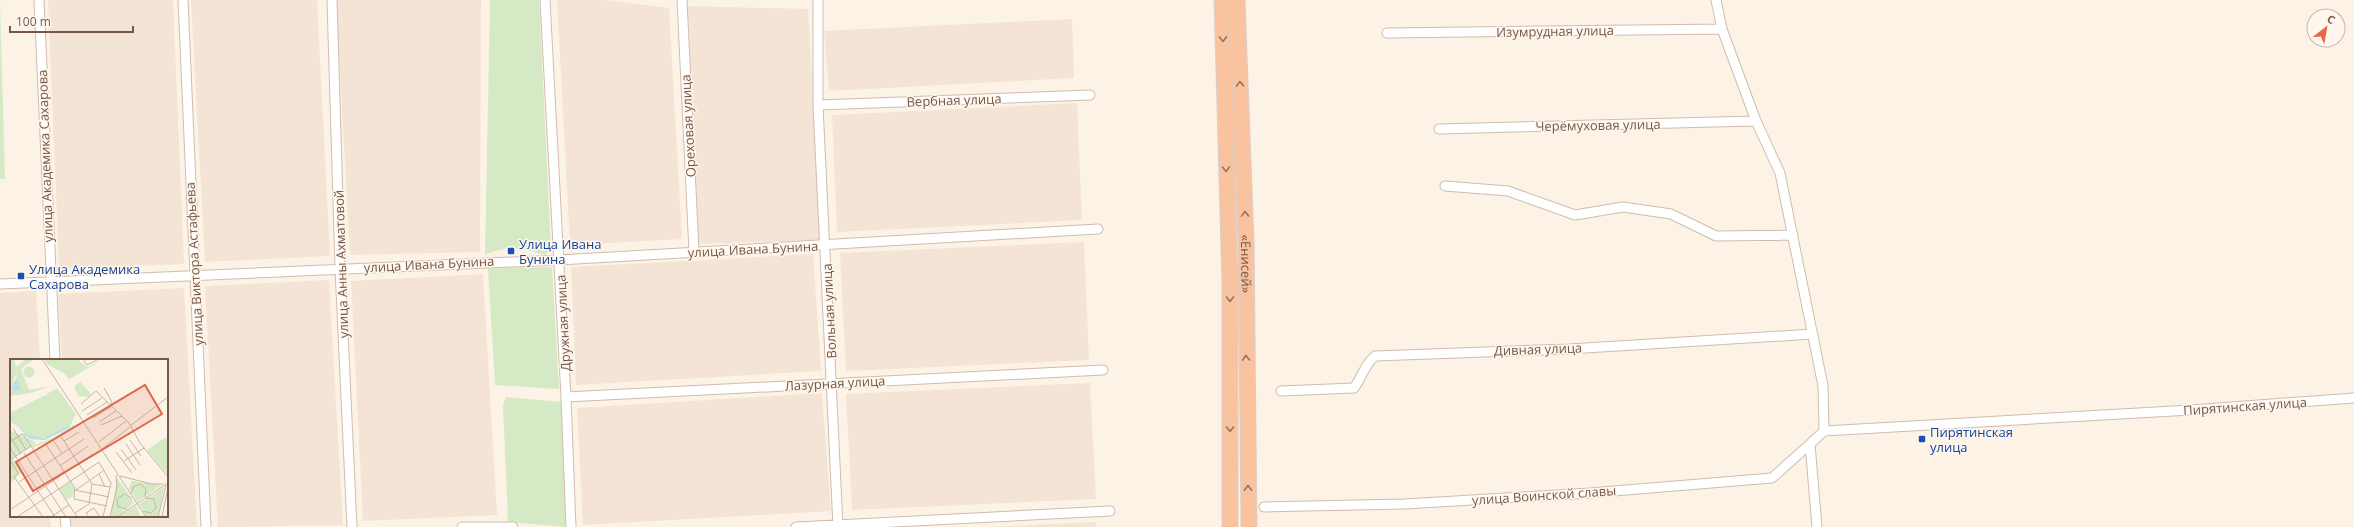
<svg xmlns="http://www.w3.org/2000/svg" width="2354" height="527" viewBox="0 0 2354 527" font-family="'Open Sans',sans-serif">
<rect width="100%" height="100%" fill="#fcf3e6"/>
<!-- residential -->
<path fill="#f4e4d5" d="M48,0h125l11,264 -125,5z
M191,0h126l13,256 -125,6z
M336,0h145l-1,252 -130,3z
M557,0h49l63,8 13,231 -112,6z
M688,6l120,3 13,231 -122,4z
M1072,19l2,59 -245,13 -5,-60z
M1077,103l5,117 -245,12 -5,-117z
M1084,242l5,118 -243,11 -6,-118z
M813,254l8,117 -245,14 -5,-118z
M483,274l14,241 -134,6 -12,-240z
M329,280l14,245 -125,2 -13,-241z
M184,288l13,239h-126v-11h96v-156h-105l-4,-66z
M36,291l4,69h-29v156h39l1,11h-51v-234z
M1090,383l6,116 -244,11 -6,-116z
M822,393l9,118 -248,14 -6,-117z
M1096,522l1,5h-108z"/>
<!-- green -->
<path fill="#d5eac4" d="M0,0l5,179h-5z
M490,0h49l12,249 -6,6c-24,-7 -35,-11 -60,0z
M552,267l7,122 -64,-4 -7,-117z
M506,397l56,5 5,125 -59,-5 -5,-117z"/>
<g fill="none" stroke-linecap="round" stroke-linejoin="round">
<!-- minor casing -->
<g stroke="#d0bcaf" stroke-width="11">
<path id="minor" d="M39,0l16,360
M183,0l23,527
M332,0l8,268 12,259
M545,0l21,397 5,130
M682,0l12,252
M818,0v105l20,422
M1716,0l6,29 34,92 24,52 43,213 1,45 -14,13 7,83
M1387,33l335,-4
M818,105l272,-10
M1439,129l317,-8
M1445,186l63,5 67,24 48,-8 48,7 45,22 77,-1
M0,284l559,-24 539,-31
M1281,391l73,-3c8,-11 11,-24 21,-32l194,-7 244,-15
M566,397l537,-27
M1824,431l367,-21 163,-12
M1264,507l141,-3 185,-11 182,-15 38,-34
M65,516l1,11
M462,527h51
M796,527l314,-16"/>
</g>
<!-- trunk casing -->
<g stroke="#d9d0cd" stroke-width="17">
<g id="trunk">
<path d="M1222,0l8,283v244"/>
<path id="s1" d="M1237,0l9,243 3,284"/>
</g>
</g>
<!-- minor -->
<use href="#minor" stroke="#fff" stroke-width="9"/>
<!-- trunk -->
<use href="#trunk" stroke="#f8c39e" stroke-width="15"/>
</g>
<!-- one-way arrows -->
<defs><path id="oneway-chevron" d="M-2-3.5L2.5 0L-2 3.5" fill="none" stroke-width="1.6" stroke-linecap="round" stroke-linejoin="round"/></defs>
<g stroke="#967360">
<use href="#oneway-chevron" transform="translate(1223 39) rotate(89)"/>
<use href="#oneway-chevron" transform="translate(1240 84) rotate(-92)"/>
<use href="#oneway-chevron" transform="translate(1226 169) rotate(89)"/>
<use href="#oneway-chevron" transform="translate(1245 214) rotate(-92)"/>
<use href="#oneway-chevron" transform="translate(1230 299) rotate(90)"/>
<use href="#oneway-chevron" transform="translate(1246 358) rotate(-91)"/>
<use href="#oneway-chevron" transform="translate(1230 429) rotate(90)"/>
<use href="#oneway-chevron" transform="translate(1248 488) rotate(-91)"/>
</g>
<!-- markers -->
<g fill="#1a4fb4" stroke="#fff7ed" stroke-width="1.5">
<rect x="507" y="247" width="8" height="8" rx="2"/>
<rect x="17" y="272" width="8" height="8" rx="2"/>
<rect x="1918" y="435" width="8" height="8" rx="2"/>
</g>
<g text-anchor="middle" dominant-baseline="central" stroke-width="3" stroke-linejoin="round" paint-order="stroke">
<!-- street labels -->
<g font-size="13" fill="#76584b" stroke="#fff7ed">
<text transform="translate(1555 31) rotate(-1)">Изумрудная улица</text>
<text transform="translate(954 100) rotate(-2)">Вербная улица</text>
<text transform="translate(1598 125) rotate(-1)">Черёмуховая улица</text>
<text transform="translate(688 126) rotate(-93)">Ореховая улица</text>
<text transform="translate(45 156) rotate(-92)">улица Академика Сахарова</text>
<text transform="translate(753 249) rotate(-3)">улица Ивана Бунина</text>
<text stroke="none"><textPath href="#s1" startOffset="264">«Енисей»</textPath></text>
<text transform="translate(194 264) rotate(-93)">улица Виктора Астафьева</text>
<text transform="translate(341 264) rotate(-92)">улица Анны Ахматовой</text>
<text transform="translate(429 264) rotate(-3)">улица Ивана Бунина</text>
<text transform="translate(829 311) rotate(-93)">Вольная улица</text>
<text transform="translate(563 323) rotate(-93)">Дружная улица</text>
<text transform="translate(1538 349) rotate(-2)">Дивная улица</text>
<text transform="translate(835 383) rotate(-3)">Лазурная улица</text>
<text transform="translate(2245 406) rotate(-4)">Пирятинская улица</text>
<text transform="translate(1544 495) rotate(-4)">улица Воинской славы</text>
</g>
<!-- transit labels -->
<g font-size="13" fill="#164399" stroke="#fff7ed" text-anchor="start">
<text x="519" y="244">Улица Ивана<tspan x="519" dy="15">Бунина</tspan></text>
<text x="29" y="269">Улица Академика<tspan x="29" dy="15">Сахарова</tspan></text>
<text x="1930" y="432">Пирятинская<tspan x="1930" dy="15">улица</tspan></text>
</g>
</g>
<!-- overview -->
<g transform="translate(10 359)">
<rect width="158" height="158" fill="#fcf3e6"/>
<path d="M0,0h7l-3,3 3,5 8,-8h9l-13,10 8,21 21,-4 -19,7 -21,3zM6,15l5,16 -6,2 -4,-5zM35,0h32l10,8 17,-8 -35,20 -4,-5 -18,-10zM13.5 13a5.5 5.5 0 1 1 11 0a5.5 5.5 0 1 1-11 0ZM70,23l11,11 -3,4 -10,-1 -4,-10zM47,29l19,26 -7,11 -21,12 -12,1 -12,-4v-5l-14,-7v-9l33,-17h6l-4,-1zM64,66l1,2 -22,13 -21,8v-2l-22,13v-29l23,11 3,2 -4,3 19,-7zM156,78l2,4v34l-21,-25zM3,100l9,13 -12,11v-22zM107,119l13,18 -9,-1 9,2 4,6 -18,14h-5zM122,122l30,4 -25,17 -6,-12 -3,-1zM60,123l5,7 -3,8 -6,3 -6,-11zM154,128l-6,30h-11l-4,-5 11,-1 -9,1 -6,-8zM126,147l5,11h-15v-4l-1,4h-7z" fill="#d5eac4" fill-rule="evenodd"/>
<path d="M7,18l4,13 -6,2 -4,-5zM65,56l-6,13 -24,12 -15,-1 -6,-4 -4,-7 -10,-4 12,4 3,3 -2,1 2,2 19,4 25,-13z" fill="#bbe1e6"/>
<path fill="none" stroke="#c6b5a8" stroke-width="1" d="M32,0l104,158M76,0l-2,3 3,3 12,-6M94,29l8,14 -2,4M71,45l15,-13 33,32 11,20 28,34M72,52l20,-13M77,56l20,-13M83,59l18,-11M89,63l17,-11M91,66l21,-9M120,67l38,-29M3,69l13,22M50,76l32,49 -3,20 -14,9M0,77l11,18M42,80l10,14M120,81l11,16M54,82l15,-9M0,83l12,-8 3,3 52,80M89,83l27,-21M35,84l30,45 -1,11 33,7M116,85l14,21M0,89l45,69M92,90l28,-22M111,90l15,21M106,93l16,21M14,94l42,64M0,101l8,13 -4,4 29,40M0,101l21,-14M114,102l20,-13M50,107l28,-20M89,115l6,13M110,117l32,8h12M9,123l65,-43M82,125l18,3M65,131l34,7M66,131l27,-19M121,135l2,-7 7,-3 6,5 -1,8M117,150l-9,-2 -1,-8 7,-5 8,4M0,151l83,-56M132,152l9,2 5,-5 -2,-9 -8,-1M7,158l82,-55 12,21 -8,34M41,158l18,-12M79,158l-3,-4 8,-5 6,9M100,158l7,-30 -1,-12M107,158l51,-34M148,158l8,-32M152,158l5,-25"/>
<path fill="#df674c" fill-opacity="0.15" stroke="#df674c" stroke-width="2" d="M135,26l17,29 -129,77 -17,-29z"/>
<rect width="158" height="158" fill="none" stroke="#76584b" stroke-width="2"/>
</g>
<!-- north arrow -->
<g transform="translate(2326 28) rotate(31)"><circle r="19" fill="#fff7ed" stroke="#c8b7ac"/>
<path d="M0-3L7 15L0 10L-7 15Z" fill="#e5684c"/>
<text y="-6" font-size="11" font-weight="bold" text-anchor="middle" fill="#76584b">С</text>
</g>
<!-- scale -->
<path d="M10 26v6h123v-6" fill="none" stroke="#76584b" stroke-width="2"/>
<text x="16" y="26" font-size="12" fill="#76584b" stroke="#fff7ed" stroke-width="3" paint-order="stroke">100 m</text>
</svg>
